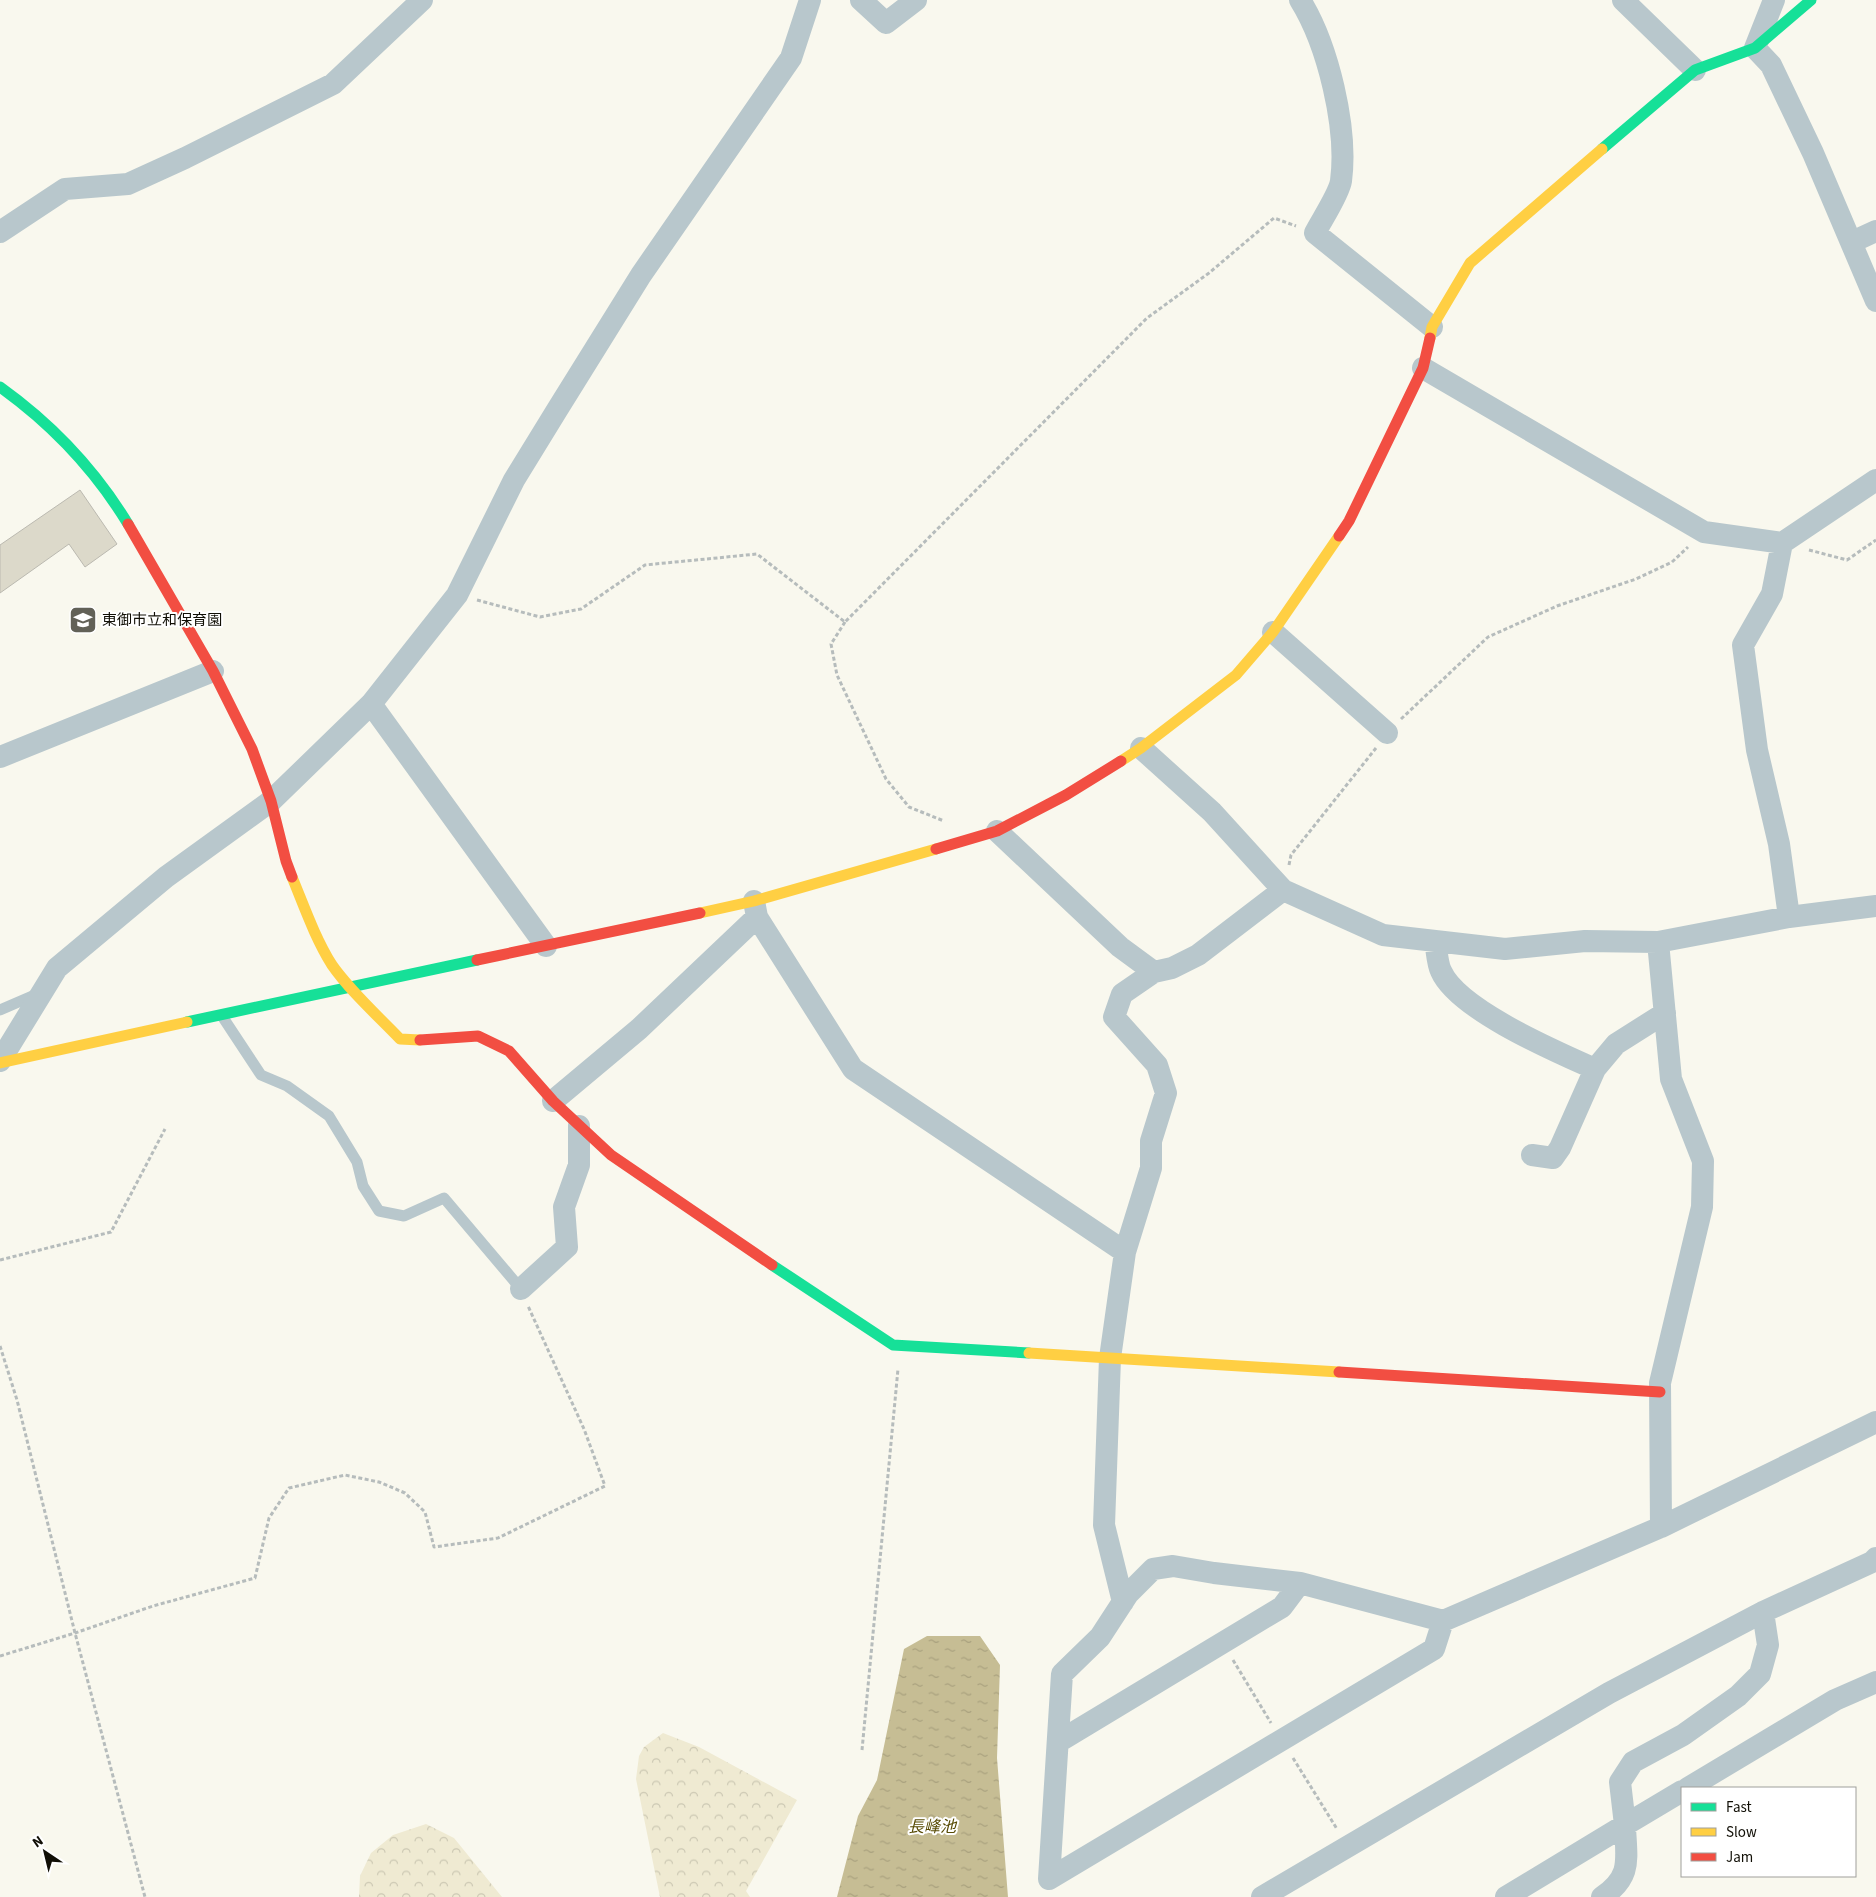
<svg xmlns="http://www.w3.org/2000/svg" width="1876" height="1897" viewBox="0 0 1876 1897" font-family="'Source Sans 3','Noto Sans JP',sans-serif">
<defs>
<pattern id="forest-crowns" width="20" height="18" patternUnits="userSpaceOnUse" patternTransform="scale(1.25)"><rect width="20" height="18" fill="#efead2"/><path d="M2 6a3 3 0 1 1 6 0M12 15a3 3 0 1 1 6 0" fill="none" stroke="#ccc8b3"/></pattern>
<pattern id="water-ripples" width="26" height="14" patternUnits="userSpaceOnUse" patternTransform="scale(1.25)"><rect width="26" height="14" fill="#c6bd94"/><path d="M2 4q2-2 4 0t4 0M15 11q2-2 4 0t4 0" fill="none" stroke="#a9a17e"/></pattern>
</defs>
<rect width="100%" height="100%" fill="#f9f8ee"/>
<!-- forest -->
<path fill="url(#forest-crowns)" d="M663,1733l36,14 98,53 -51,91 4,6h-90l-24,-118 3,-23 5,-9z
M426,1824l28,14 48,59h-143l1,-21 11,-23 22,-18z"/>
<!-- water -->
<path fill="url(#water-ripples)" d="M927,1636h53l20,29 -3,93 11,139h-171l21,-81 19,-36 27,-131z"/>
<!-- building -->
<path fill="#dcd9ca" stroke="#bbb9b0" d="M80,490l37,54 -32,23 -16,-23 -69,49v-48z"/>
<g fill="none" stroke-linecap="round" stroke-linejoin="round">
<!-- path -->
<path stroke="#b6bcbc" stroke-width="3" stroke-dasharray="4 2.5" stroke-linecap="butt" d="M1809,550l38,10 29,-20
M477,600l63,17 41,-8 64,-44 112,-11 88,68 302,-304 62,-45 65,-55 22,8
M845,622l-14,22 6,31 49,104 23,28 35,14
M1401,719l87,-82 69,-31 79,-27 36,-17 16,-15
M1289,865l2,-10 85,-107
M0,1260l111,-28 54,-103
M0,1346l17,54 58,233 70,264
M0,1656l75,-23 78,-27 102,-28 14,-60 20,-30 56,-13 34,7 26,11 20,19 9,35 64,-9 107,-52 -21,-57 -56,-123
M1233,1660l38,63
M862,1750l36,-381
M1293,1758l44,71"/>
<!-- lane -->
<path stroke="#b8c7cc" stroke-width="11" d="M0,1010l37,-16
M222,1016l39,59 26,11 42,30 28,46 6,24 16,25 25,5 40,-18 77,91"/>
<!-- street -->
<path stroke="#b8c7cc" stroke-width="22" d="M861,0l25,23 30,-23
M1300,0c28,45 48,128 41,181 -2,13 -20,40 -26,52l117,94
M1623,0l72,70
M1774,0l-19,48 16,17 42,88 63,148
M0,232l65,-43 63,-5 57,-26 148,-74 89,-84
M1852,242l24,-11
M1423,368l281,164 78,11 94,-63
M1782,543l-10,51 -29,51 14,105 22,94 10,73
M1273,632l114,101
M371,704l175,242
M1141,748l71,64 71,78 100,45 122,14 80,-8 73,1 131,-25 87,-11
M0,757l213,-86
M997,831l123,116 34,25
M754,901l3,16 96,152 272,183
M1435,941c2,9 2,22 6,30 17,39 116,81 154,98
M1658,942l13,137 32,82 -1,46 -42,176 1,144
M0,1061l57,-93 109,-91 105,-76 100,-97 86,-109 57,-115 43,-70 84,-135 150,-217 19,-58
M553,1101l86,-72 118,-112
M1532,1155l21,3 7,-10 35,-79 21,-25 49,-31
M521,1289l46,-42 -3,-40 15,-42v-39
M1123,1602l-19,-77 6,-167 15,-106 26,-84v-27l15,-48 -9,-28 -43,-48 8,-23 32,-22 18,-4 26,-13 85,-65
M1443,1621l-9,28 -385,230 13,-205 38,-37 28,-43 25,-25 20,-3 41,7 86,10 143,38 218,-94 215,-105
M1058,1742l224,-135 18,-24
M1688,1788l147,-88 41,-18
M1262,1897l347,-204 154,-81 109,-50 4,-4
M1506,1897l119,-72 -5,-43 13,-20 50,-27 55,-39 22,-22 8,-29 -5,-33
M1602,1897c31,-21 24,-38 23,-72l57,-34"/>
<!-- fast -->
<path stroke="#16e098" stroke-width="11" d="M1602,149l93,-79 60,-22 56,-48
M0,387c53,38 94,81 128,137
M187,1022l290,-62
M772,1265l121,80 136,8"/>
<!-- slow -->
<path stroke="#ffcf43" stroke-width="11" d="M1430,338l2,-11 38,-64 132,-114
M1121,761l20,-13 95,-73 37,-43 66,-96
M292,877c12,29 23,61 40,88 19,27 45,50 68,74l20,1
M700,913l54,-12 182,-52
M0,1063l187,-41
M1029,1353l310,19"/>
<!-- jam -->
<path stroke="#f24e42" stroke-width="11" d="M128,524l85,147 39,78 19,52 15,60 6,16
M1339,536l10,-15 74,-153 7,-30
M936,849l61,-18 69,-36 55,-34
M477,960l223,-47
M420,1040l58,-4 31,15 44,50 58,54 161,110
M1339,1372l321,20"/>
</g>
<!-- icons -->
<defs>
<g id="school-square" transform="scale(1.4375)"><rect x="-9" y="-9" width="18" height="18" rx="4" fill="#626157" stroke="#fff"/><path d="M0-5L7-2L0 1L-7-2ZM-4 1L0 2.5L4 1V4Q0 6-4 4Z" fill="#fff"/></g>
</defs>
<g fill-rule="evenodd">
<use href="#school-square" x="83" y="620"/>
</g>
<g text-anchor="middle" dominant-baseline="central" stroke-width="4" stroke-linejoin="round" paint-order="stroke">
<!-- poi labels -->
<g font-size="15" fill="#110f06" stroke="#fff" text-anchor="start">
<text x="102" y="620">東御市立和保育園</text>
</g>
<!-- water labels -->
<g font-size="16" font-style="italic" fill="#574a03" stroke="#fff">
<text x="932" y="1827">長峰池</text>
</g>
</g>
<!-- legend -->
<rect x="1681" y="1787" width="175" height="90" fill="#ffffff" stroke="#a09f9b"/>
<rect x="1691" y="1803" width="25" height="8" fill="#16e098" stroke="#a09f9b"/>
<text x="1726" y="1812" font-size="15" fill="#110f06">Fast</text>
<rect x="1691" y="1828" width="25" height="8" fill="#ffcf43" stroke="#a09f9b"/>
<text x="1726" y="1837" font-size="15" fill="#110f06">Slow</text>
<rect x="1691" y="1853" width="25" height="8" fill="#f24e42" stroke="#a09f9b"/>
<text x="1726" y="1862" font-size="15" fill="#110f06">Jam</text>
<!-- north arrow -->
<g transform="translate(45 1852) rotate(325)" stroke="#ffffff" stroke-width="4" paint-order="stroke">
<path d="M0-4L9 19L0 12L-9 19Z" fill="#110f06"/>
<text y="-8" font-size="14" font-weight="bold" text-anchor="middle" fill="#110f06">N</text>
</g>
</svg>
